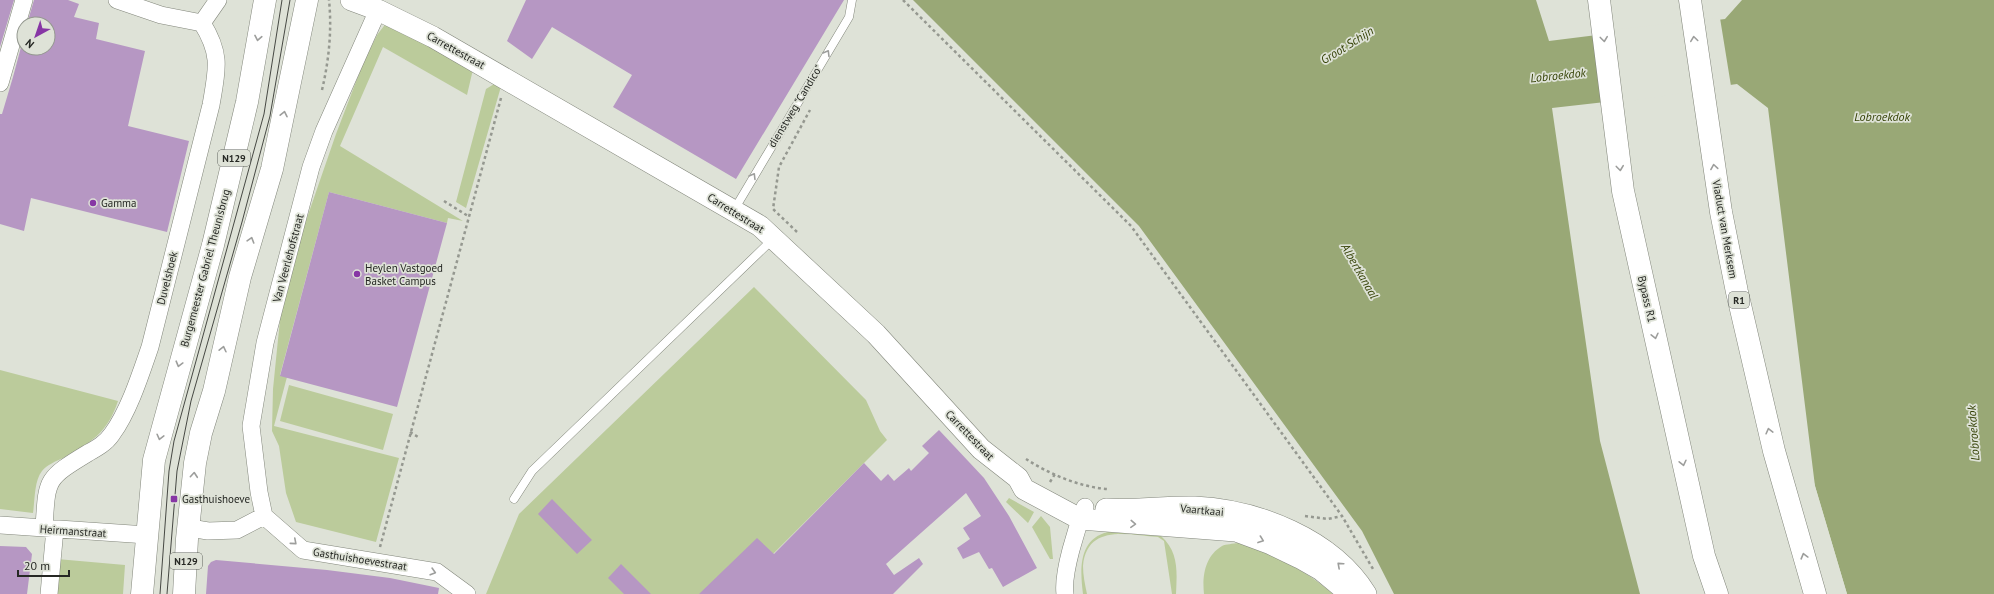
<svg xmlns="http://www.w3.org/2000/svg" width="1994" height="594" viewBox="0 0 1994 594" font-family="'PT Sans',sans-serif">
<rect width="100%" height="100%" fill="#dee2d7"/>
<!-- green -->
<path fill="#bbcb9b" d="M387,22l87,43 -7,30 -84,-48 -43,99 123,75 -15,-3 -1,5 -118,-31 -49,183 7,2 -13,49 125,32 -23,84 -80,-20 -10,-29 -7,-47 -7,-15 1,-42 9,-89 17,-59 37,-107 26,-68 15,-31z
M499,81l3,2 -36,125 -10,-6 30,-113z
M754,287l112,113 14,31 7,9 -154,154h-247l33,-80z
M0,370l118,31c-11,33 -27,41 -55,57 -7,3 -16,7 -21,13 -8,10 -7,29 -9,42l-33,-4z
M289,385l104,29 -10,36 -103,-29z
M1009,498l25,14 -6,11 -22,-21z
M1041,516l9,11 3,32h-3l-18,-32z
M1108,532l53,4c18,16 16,36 15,58h-4l-8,-53 -6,-4c-29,-2 -71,-14 -75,29 0,9 2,19 4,28h-4c-3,-24 -5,-55 25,-62z
M1238,543c35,12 67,26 95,51h-129c-2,-18 1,-38 18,-48 4,-2 11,-2 16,-3z
M57,559l68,6 -2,29h-68z"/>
<!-- water -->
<path fill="#99a876" d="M913,0h623l13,41 176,-22 17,-19h252v594h-147l-32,-108 -47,-378 -31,-24 -114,16 -71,8 48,333 40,153h-246l-32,-63 -223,-305z"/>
<!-- pier -->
<path fill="#dee2d7" d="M1720,18l11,68 -108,16 -11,-72z
M1811,472l4,14 32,108h-2l-32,-108z"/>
<!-- building -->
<path fill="#b697c3" d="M0,0h14l-14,47z
M34,0h34l11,4 -5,13 25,6 -3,16 49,12 -17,75 61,15 -22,91 -136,-34 -7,33 -24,-7v-110h2l11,-37 11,-41v12h24v-24h-21z
M526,0h318l-108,179 -123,-72 19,-32 -80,-48 -20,32 -25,-18z
M329,192l118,31 -50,184 -117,-31z
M939,430l45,48 25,38 28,52 -34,19 -11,-19 -3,1 -10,-17 -16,7 -6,-11 13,-9 -7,-11 18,-12 -15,-23 -80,71 8,11 25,-17 4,6 -30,30h-194l58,-56 17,16 90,-91 17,18 7,-7 6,7 15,-13 2,3 18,-18 -7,-7z
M552,499l40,41 -15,14 -39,-40z
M0,546l26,1 6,7 -5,40h-27z
M216,560l111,10 63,8 49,10 -1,6h-232l2,-28 3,-4z
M621,564l30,30h-27l-16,-16z"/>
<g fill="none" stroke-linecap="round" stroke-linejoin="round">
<!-- service casing -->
<g stroke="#82867b" stroke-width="9">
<path id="service" d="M734,210l115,-193 3,-17
M514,499l18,-28 241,-232"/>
</g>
<!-- minor casing -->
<g stroke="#82867b" stroke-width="18">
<path id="minor" d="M117,0l44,15 41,8
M202,23l16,-23
M0,83l24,-83
M264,516l-5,-24 -8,-66 14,-83 46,-176 13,-36 54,-121
M264,516l39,34 134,22 30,22
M0,525l147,10
M44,528c3,-49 1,-49 44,-75 9,-5 18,-10 24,-19 17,-23 29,-61 38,-87l61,-242c6,-35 11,-50 -9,-82
M190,528l18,3 29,-1 27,-14
M49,594l6,-65
M1065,594c-3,-21 12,-67 20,-87"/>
</g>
<!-- tertiary casing -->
<g stroke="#82867b" stroke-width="22">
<path id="tertiary" d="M351,0l27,10 55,27 327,189 116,108 105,115 37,29 6,11 56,30 156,12 35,13 29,14 21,12 29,24
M1106,509c30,2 59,-3 89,-2 62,3 137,32 171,87"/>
</g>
<!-- primary casing -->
<g stroke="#82867b" stroke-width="23">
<path id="primary" d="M142,594l12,-134 59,-215 34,-143 18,-102
M184,594l3,-55 8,-76 6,-30 13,-42 26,-114 32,-108 35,-169"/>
</g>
<!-- motorway casing -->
<g stroke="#82867b" stroke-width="23">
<path id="motorway" d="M1599,0l24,191 81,365 13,38
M1690,0l31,212 16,80 37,159 41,143"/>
</g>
<!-- path -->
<path stroke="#959890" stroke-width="2.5" stroke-dasharray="3 3" stroke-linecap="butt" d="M903,0l228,226 211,290 31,53
M322,90c7,-30 10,-60 7,-90
M444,201l24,15
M797,232l-24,-23 6,-42 31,-57
M410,432l8,5
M1026,459c23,15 54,28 81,30
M1050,482l5,-8
M1305,516l23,3 14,-3
M380,547l121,-449"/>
<!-- service -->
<use href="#service" stroke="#fff" stroke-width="8"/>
<!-- minor -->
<use href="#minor" stroke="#fff" stroke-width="17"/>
<!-- tertiary -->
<use href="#tertiary" stroke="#fff" stroke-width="21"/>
<!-- primary -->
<use href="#primary" stroke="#fff" stroke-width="22"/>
<!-- motorway -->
<use href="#motorway" stroke="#fff" stroke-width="22"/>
<!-- tram -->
<path stroke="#464843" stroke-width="1" d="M160,594l9,-123 5,-30 90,-327 18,-114
M167,594l10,-123 14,-70 51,-179 28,-106 20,-116"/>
</g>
<!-- one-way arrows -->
<defs><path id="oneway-chevron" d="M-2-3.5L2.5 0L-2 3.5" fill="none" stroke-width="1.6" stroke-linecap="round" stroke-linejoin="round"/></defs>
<g stroke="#9d9e9c">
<use href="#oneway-chevron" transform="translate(258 38) rotate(101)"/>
<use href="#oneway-chevron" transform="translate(1604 39) rotate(83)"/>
<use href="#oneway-chevron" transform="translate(1694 39) rotate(-98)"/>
<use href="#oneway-chevron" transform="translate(827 53) rotate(-59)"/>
<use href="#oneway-chevron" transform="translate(284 114) rotate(-78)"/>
<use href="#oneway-chevron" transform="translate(1714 167) rotate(-99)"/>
<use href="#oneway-chevron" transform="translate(1620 168) rotate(83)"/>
<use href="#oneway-chevron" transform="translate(753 176) rotate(-59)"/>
<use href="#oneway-chevron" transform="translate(251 240) rotate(-73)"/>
<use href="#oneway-chevron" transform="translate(1655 336) rotate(77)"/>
<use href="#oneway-chevron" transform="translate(223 349) rotate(-77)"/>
<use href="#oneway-chevron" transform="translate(179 364) rotate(105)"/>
<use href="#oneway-chevron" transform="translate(1769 431) rotate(-104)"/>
<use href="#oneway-chevron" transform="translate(160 437) rotate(104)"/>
<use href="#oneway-chevron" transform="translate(1683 463) rotate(77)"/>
<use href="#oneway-chevron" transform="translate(194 475) rotate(-85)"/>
<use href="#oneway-chevron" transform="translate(1133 524) rotate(3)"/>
<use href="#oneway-chevron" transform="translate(1261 540) rotate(20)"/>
<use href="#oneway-chevron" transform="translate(294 542) rotate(41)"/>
<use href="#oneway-chevron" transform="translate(1804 556) rotate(-105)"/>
<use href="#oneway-chevron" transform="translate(1340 565) rotate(-138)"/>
<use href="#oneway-chevron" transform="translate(433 572) rotate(16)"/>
</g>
<!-- markers -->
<g fill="#8736a5" stroke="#dee2d7" stroke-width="1.5">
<circle cx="93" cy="203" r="4"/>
<circle cx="357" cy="274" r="4"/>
<rect x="170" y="495" width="8" height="8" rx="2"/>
</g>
<g text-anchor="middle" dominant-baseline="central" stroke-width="3.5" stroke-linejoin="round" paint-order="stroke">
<!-- shield labels -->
<g fill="#dee2d7" stroke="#5d605a" stroke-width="1">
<rect x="218" y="150" width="32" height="16" rx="3"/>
<rect x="1729" y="292" width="20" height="16" rx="3"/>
<rect x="170" y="553" width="32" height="16" rx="3"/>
</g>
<g font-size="10" font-weight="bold" fill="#262824">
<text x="234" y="158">N129</text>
<text x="1739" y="300">R1</text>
<text x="186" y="561">N129</text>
</g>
<!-- street labels -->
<g font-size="11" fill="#262824" stroke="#dee2d7">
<text transform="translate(456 50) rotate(29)">Carrettestraat</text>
<text transform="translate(795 106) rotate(-59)">dienstweg "Candico"</text>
<text transform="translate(736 213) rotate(32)">Carrettestraat</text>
<text transform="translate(1725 229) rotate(80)">Viaduct van Merksem</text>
<text transform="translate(288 258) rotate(-75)">Van Veerlehofstraat</text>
<text transform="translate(205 268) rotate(-75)">Burgemeester Gabriel Theunisbrug</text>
<text transform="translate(167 278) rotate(-76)">Duvelshoek</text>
<text transform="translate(1647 299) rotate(77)">Bypass R1</text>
<text transform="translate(970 435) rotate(46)">Carrettestraat</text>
<text transform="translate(1202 510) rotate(5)">Vaartkaai</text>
<text transform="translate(73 531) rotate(4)">Heirmanstraat</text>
<text transform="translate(360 559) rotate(9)">Gasthuishoevestraat</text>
</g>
<!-- poi labels -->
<g font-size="11" fill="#262824" stroke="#dee2d7" text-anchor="start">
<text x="101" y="203">Gamma</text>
<text x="365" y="268">Heylen Vastgoed<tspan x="365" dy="13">Basket Campus</tspan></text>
<text x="182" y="499">Gasthuishoeve</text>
</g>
<!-- water labels -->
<g font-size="12" font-style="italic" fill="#344105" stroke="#dee2d7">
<text transform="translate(1347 45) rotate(-32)">Groot Schijn</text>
<text transform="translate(1558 75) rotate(-6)">Lobroekdok</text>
<text x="1882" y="116">Lobroekdok</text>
<text transform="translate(1360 271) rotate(60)">Albertkanaal</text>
<text transform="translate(1973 433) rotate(-94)">Lobroekdok</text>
</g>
</g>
<!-- north arrow -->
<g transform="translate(36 36) rotate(220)"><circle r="19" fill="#dee2d7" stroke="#94988f"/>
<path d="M0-3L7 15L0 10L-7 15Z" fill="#8736a5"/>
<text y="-6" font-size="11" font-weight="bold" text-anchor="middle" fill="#262824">N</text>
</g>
<!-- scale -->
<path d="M18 570v6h51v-6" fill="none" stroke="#262824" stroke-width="2"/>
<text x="24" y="570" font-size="12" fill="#262824" stroke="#dee2d7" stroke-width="3" paint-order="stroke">20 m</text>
</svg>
